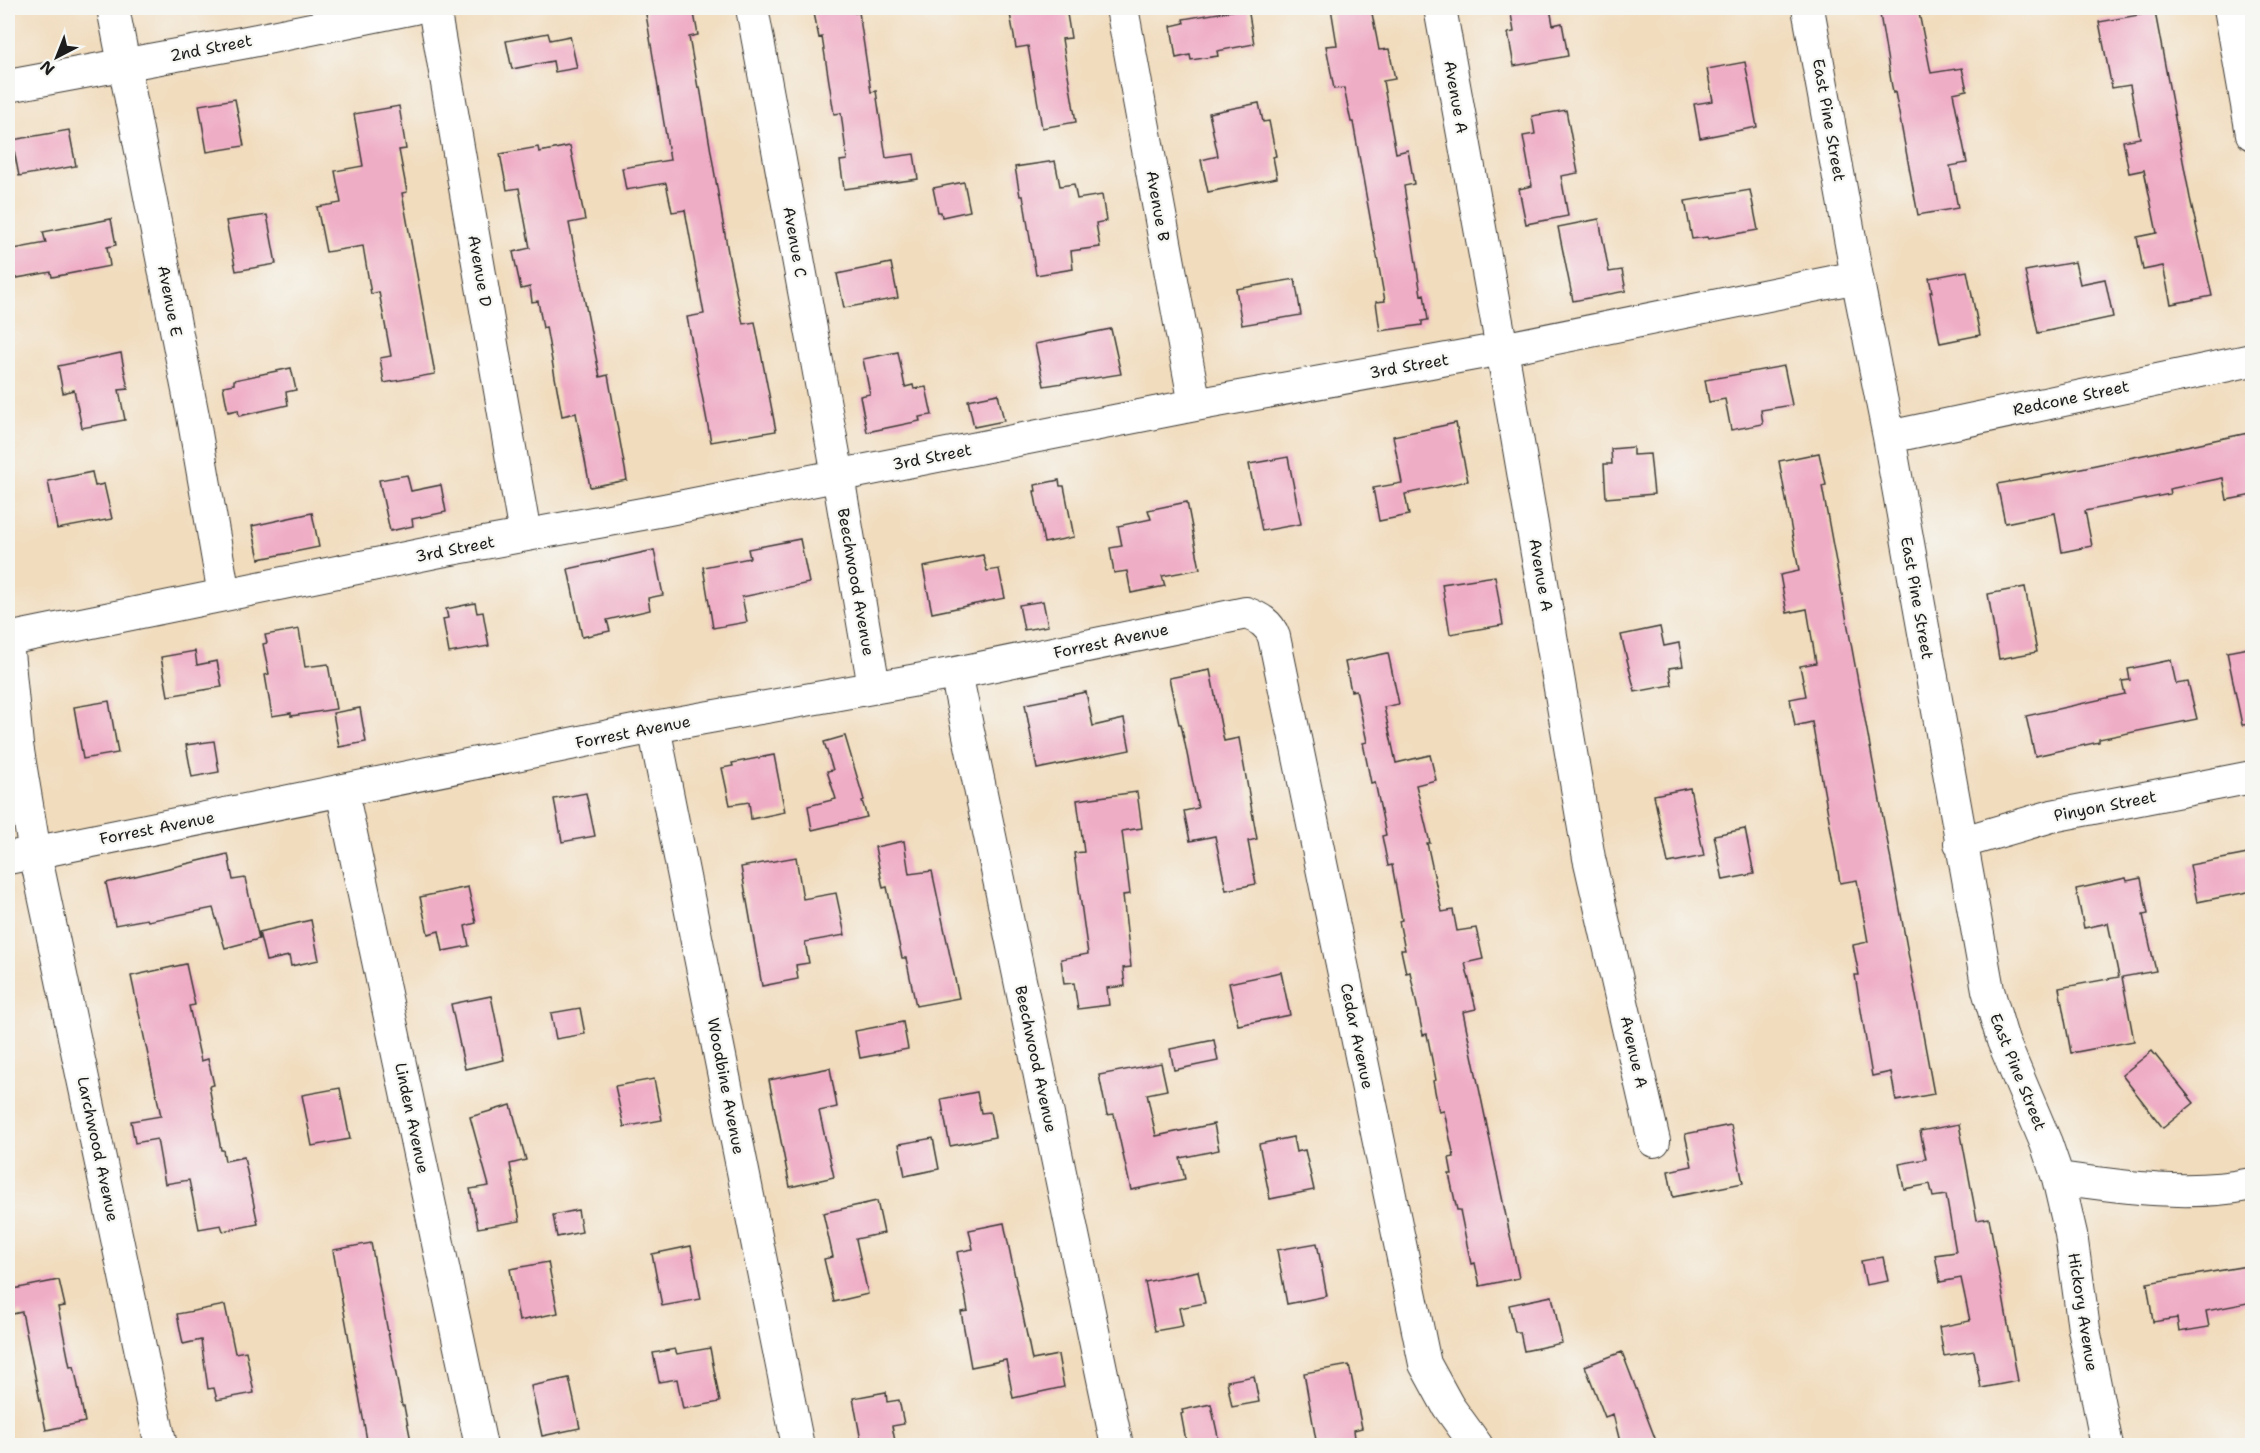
<svg xmlns="http://www.w3.org/2000/svg" width="2260" height="1453" viewBox="0 0 2260 1453" font-family="'Shantell Sans',sans-serif">
<rect width="100%" height="100%" fill="#f6f6f2"/>
<filter id="ink" filterUnits="userSpaceOnUse"><feTurbulence type="fractalNoise" baseFrequency=".0167" numOctaves="2"/><feDisplacementMap in="SourceGraphic" scale="12" xChannelSelector="R" yChannelSelector="G"/><feConvolveMatrix kernelMatrix="1 2 1 2 8 2 1 2 1" color-interpolation-filters="sRGB"/></filter>
<filter id="wash" filterUnits="userSpaceOnUse"><feTurbulence type="fractalNoise" baseFrequency=".008" numOctaves="4" result="noise"/><feDisplacementMap in="SourceGraphic" scale="24" xChannelSelector="R" yChannelSelector="G"/><feGaussianBlur stdDeviation="1.35" result="paint"/><feColorMatrix in="noise" values="0 0 0 0 0 0 0 0 0 0 0 0 0 0 0 0 0 1.4 0 .05"/><feComposite in="paint" operator="in"/></filter>
<g filter="url(#wash)">
<rect width="100%" height="100%" fill="#f1dcbd"/>
<g id="blocks">
<!-- building -->
<path fill="#efacc5" d="M645,8h48l5,27 -9,2 9,51 2,-1 29,171 14,66 12,-2 21,109 -65,11 -24,-125 17,-3 -19,-104 -13,2 -6,-29 -40,7 -4,-22 48,-8z
M813,8h41l1,5 4,-1 12,80 5,-1 10,67 28,-4 4,25 -74,10 -4,-28 7,-1 -6,-47 -7,1 -12,-77 -3,1z
M1009,8h57l5,30 -9,1 14,83 -34,6 -14,-82 -12,2z
M1248,8l6,36 -37,7 1,5 -27,4 -1,-5 -14,3 -5,-32 13,-3 -1,-4z
M1331,8h40l8,42 10,-1 6,30 -12,2 13,72 12,-3 6,34 -10,2 17,109 3,-1 4,26 -6,1v4l-42,6 -4,-29 9,-1 -32,-179h-2l-7,-34 -10,1 -8,-43 11,-1z
M1510,8h40l3,17 9,-2 6,33 -54,10 -6,-33 6,-1z
M1879,8h39l13,65 31,-5 5,22 -14,3 14,70 -17,3 8,42 -40,7 -23,-123 -2,1z
M2155,12l35,186 22,98 -41,8 -8,-38 -20,4 -6,-33 20,-4 -13,-63 -15,3 -6,-32 17,-3 -10,-53 -18,3 -13,-66z
M548,33l2,7 20,-4 7,32 -22,4 -2,-11 -41,8 -6,-28z
M1745,62l12,65 -57,11 -6,-34 19,-3 -6,-32z
M235,99l9,47 -37,6 -8,-47z
M1259,103l4,19 6,-1 7,35 -3,1 4,21 -69,14 -7,-32 17,-4 -9,-43z
M399,106l7,43 -7,1 8,42 -5,1 33,181 -51,9 -4,-25 11,-2 -12,-64 -8,2 -8,-48 -37,6 -9,-45 24,-4 -6,-32 28,-5 -9,-52z
M1566,110l12,63 -17,3 7,40 -42,8 -7,-35 13,-3 -9,-50 12,-2 -3,-18z
M69,130l7,36 -57,10 -7,-36z
M570,146l15,74 -16,3 31,154 8,-2 19,105 -37,7 -14,-74 -14,3 -16,-89 -3,1 -5,-27 -6,1 -2,-15 -9,2 -8,-37 17,-4 -11,-60 -12,2 -7,-36 38,-7 1,5z
M1055,161l5,25 14,-2 3,15 25,-4 4,26 -10,2 4,24 -29,4 2,18 -37,6 -13,-79h-3l-5,-29z
M964,182l6,29 -28,6 -1,-5h-3l-5,-24z
M1750,190l8,40 -50,9 -1,-2 -15,2 -7,-38z
M267,215l9,49 -40,7 -10,-50z
M111,219l5,26 -9,2 3,19 -58,11 -1,-5 -40,7 -3,-29 38,-7 -3,-11z
M1599,219l10,53 13,-2 4,21 -53,10 -15,-74z
M2075,262l5,22 25,-5 8,38 -75,16 -13,-62z
M891,263l7,35 -54,10 -7,-34z
M1967,271l13,64 -40,8 -10,-51h2l-3,-14z
M1295,279l6,36 -59,10 -6,-36z
M1111,329l10,45 -77,12 -9,-42z
M898,352l7,35 8,-2 1,4 12,-2 6,28 -13,2 1,4 -53,11 -7,-36 10,-2 -7,-35z
M121,353l7,36 -9,1 6,30 -43,8 -8,-38 -11,3 -5,-27z
M1784,366l8,39 -31,5 2,14 -32,6 -6,-31 -16,3 -4,-22z
M291,368l5,22 -10,2 2,13 -49,11 -1,-6 -10,2 -5,-26 11,-2v-4z
M998,394l6,27 -30,6 -6,-27z
M1456,423l12,58 -63,13 4,21 -30,6 -6,-33 29,-5 -9,-47z
M2253,432v63l-26,5 -4,-22 -54,11 1,5 -85,17 7,35 -30,6 -7,-39 -50,10 -8,-39 51,-9z
M1633,447v8l17,-1 4,40 -48,4 -2,-34h8l-1,-15z
M1819,453l7,32 -4,1 112,608 -38,7 -5,-29 -19,4 -17,-101h4l-6,-30 15,-3 -11,-62 -17,3 -28,-161 -17,4 -5,-27 16,-3 -6,-30 16,-3 -9,-54 -20,4 -7,-38 19,-4 -20,-110z
M1288,457l13,67 -39,7 -13,-67z
M92,472l3,14 9,-2 8,35 -55,10 -9,-48z
M407,475l4,16 30,-6 5,27 -34,7 1,7 -23,5 -11,-51z
M1059,480l1,6h4l10,51 -30,6 -10,-52h2l-1,-6z
M1187,502l13,67 -38,7 3,10 -34,7 -4,-22 -13,2 -4,-25 12,-2 -4,-20 33,-7 -3,-9z
M312,513l7,34 -60,12 -7,-33z
M800,539l9,44 -67,14 5,25 -34,6 -10,-61 47,-9 -2,-9z
M654,550l9,45 -15,3 2,12 -43,10 3,11 -28,6 -14,-68z
M983,555l4,16 12,-2 6,29 -73,15 -9,-46z
M1495,576l8,49 -53,9 -8,-50z
M2025,587l12,65 -38,7 -11,-65z
M1043,601l5,25 -24,4 -5,-25z
M475,603l2,10 6,-1 6,34 -40,7 -6,-34 5,-1 -2,-9z
M1660,627l4,19 15,-3 4,23 -14,2 3,17 -37,7 -14,-57z
M299,629l6,38 23,-3 8,45 -45,7v-3l-19,3 -7,-41 4,-1 -6,-30 4,-1 -2,-8z
M2253,647v77l-11,1 -15,-73z
M195,651l2,14 20,-4 5,26 -54,9 -7,-39z
M1388,653l11,51 -15,3 12,56 34,-8 6,25 -20,5 14,58h-3l15,69 11,-2 4,21 19,-3 7,31 -18,4 11,46 -13,3 56,266 -39,8 -5,-23 -4,1 -11,-54h-3l-8,-36h3l-3,-16 5,-1 -10,-46 -5,1 -6,-31 3,-1 -9,-46 -4,1 -13,-63 -4,1 -5,-23h4l-6,-29 3,-1 -10,-55 -4,1 -6,-30 4,-1 -11,-53 -4,1 -8,-40 4,-1 -11,-52 -5,1 -6,-29z
M2171,660l5,24 12,-2 9,37 -98,20v3l-64,14 -9,-40 99,-22 -3,-13 8,-1 -2,-11z
M1210,670l14,71 15,-3 18,101 -9,2 8,43 -30,6 -11,-54 -25,5 -6,-30 14,-3 -17,-84h-2l-10,-46z
M1086,692l7,34 31,-7 6,31 -93,19 -12,-65z
M109,701l9,52 -35,6 -9,-52z
M360,708l6,34 -27,5 -6,-34z
M845,736l19,64 -2,1 5,16 -55,13 -4,-24 28,-7 -9,-28 6,-1 -9,-28z
M214,741l5,31 -27,5 -6,-32z
M774,755l11,57 -34,7 -2,-17 -19,3 -8,-37 11,-2 -1,-3z
M1690,788l14,68 -36,7 -14,-68z
M1137,792l5,36 -20,3 8,63 -7,1 8,72 -8,1 2,18 -18,2 2,17 -31,4 -4,-26 -10,1 -3,-25 27,-5 -14,-101 10,-1 -7,-52z
M586,793l9,43 -33,6 -8,-43z
M1745,829l9,45 -31,6 -9,-45z
M904,841l5,33 23,-3 27,127 -43,8 -10,-48h-4l-15,-71 -4,1 -8,-41z
M2253,853v38l-56,11 -7,-37z
M228,854l5,26 12,-2 14,61 -34,9 -12,-40 -65,13 -1,-2 -32,6 -9,-42z
M796,857l7,42 33,-6 9,42 -40,7 4,21 -13,2 2,14 -36,7 -21,-119z
M2126,878l1,3 14,-3 7,36 -5,1 13,56 -34,6 12,64 -63,12 -12,-65 60,-11 -11,-54 -24,5 -8,-39z
M468,887l8,36 -11,3 4,20 -26,5 -4,-20 -11,3 -8,-37z
M311,920l8,40 -28,6 -2,-10 -23,5 -7,-29z
M186,964l9,41 -6,1 12,55 7,-2 6,26 -5,1 12,64h2l2,11 19,-4 14,67 -35,7 -2,-6 -22,4 -10,-49 -24,4 -8,-45 -22,4 -4,-22 30,-5 -30,-140z
M1281,972l9,43 -52,10 -9,-42z
M491,996l13,64 -39,9 -14,-65z
M580,1008l5,26 -29,5 -5,-26z
M903,1022l5,27 -48,9 -5,-27z
M1214,1040l4,21 -44,9 -4,-21z
M2152,1051l42,52 -31,25 -41,-53z
M1161,1063l6,27 -20,4 9,42 58,-12 5,26 -39,8 5,21 -54,11 -17,-76 -7,1 -8,-40z
M830,1068l7,39 -18,4 15,66 -44,10 -21,-107z
M654,1079l8,41 -38,7 -9,-41z
M340,1088l10,51 -38,7 -10,-51z
M977,1092l4,21 9,-1 5,25 -45,9 -9,-47z
M511,1105l15,55 -16,4 10,57 -42,7 -8,-39 19,-3 -19,-69z
M1959,1124l18,96 12,-2 29,163 -37,7 -7,-37 -30,5 -5,-29 31,-6 -9,-43 -21,4 -5,-27 21,-3 -10,-57 -13,2 -3,-13 -26,5 -5,-25 27,-5 -6,-28z
M1731,1125l12,58 -70,14 -5,-26 24,-5 -7,-32z
M1293,1137l3,15 9,-2 9,40 -44,9 -11,-55z
M933,1138l6,31 -34,7 -6,-32z
M877,1201l7,32 -28,6 12,55 -34,8 -10,-43 9,-2 -10,-44z
M578,1210l4,22 -25,5 -4,-22z
M1004,1223l28,137 26,-5 6,32 -51,11 -7,-38 -35,7 -10,-55 7,-1 -11,-59 16,-3 -4,-19z
M371,1243l31,163h2l8,40h-44l-35,-196z
M1317,1243l10,53 -40,8 -10,-54z
M691,1246l10,53 -39,7 -10,-52z
M1883,1257l5,24 -22,4 -5,-24z
M548,1262l10,51 -39,8 -9,-52z
M2253,1265v37l-47,9 3,16 -30,5 -2,-14 -24,4 -6,-39z
M1198,1271l7,32 -26,5 4,18 -28,5 -10,-49z
M59,1280l6,26 -7,1 12,60 4,-1 11,56 -39,8 -24,-118 -14,3v-25z
M1552,1296l10,47 -38,8 -4,-19h-5l-6,-27z
M225,1305l10,48 11,-2 8,42 -37,7 -3,-12 -6,1 -7,-49 -18,4 -6,-30z
M710,1348l10,54 -37,7 -6,-30 -18,3 -6,-29 22,-4 2,5z
M1622,1352l36,94h-37l-8,-32 -8,3 -20,-51z
M1349,1365l13,63 -8,2 2,16h-39l-13,-73z
M1254,1376l5,26 -27,5 -5,-26z
M569,1378l11,50 -38,8 -11,-50z
M886,1392l1,10 12,-2 5,24 -12,2 4,20h-34l-9,-48z
M1211,1404l9,42h-33l-6,-32 2,-1 -1,-3z"/>
</g>
</g>
<g filter="url(#ink)">
<use href="#blocks" fill-opacity="0" stroke="#3c3934" stroke-width="1.5"/>
<g fill="none" stroke-linecap="round" stroke-linejoin="round">
<!-- minor casing -->
<g stroke="#3c3934" stroke-width="34">
<path id="minor" d="M113,8l80,408 31,179
M434,8l91,527
M752,8l86,468 36,211
M1122,8l73,397
M1440,8l62,341 87,509 65,283
M1808,8l49,269 32,160 99,553 15,51 43,102 12,35 13,56 13,95 23,117
M2230,8l22,126
M8,86l239,-44 167,-34
M1889,437l363,-77
M8,639l432,-88 224,-41 531,-105 307,-56 355,-72
M8,652l9,93 18,108 126,593
M956,673l161,773
M654,727l144,719
M342,791l139,655
M1960,843l92,-27 200,-39
M8,858l646,-131 302,-54 290,-60c13,5 23,10 28,24l151,727 23,42 29,40
M2058,1178c64,9 131,19 194,6"/>
</g>
<!-- minor -->
<use href="#minor" stroke="#fff" stroke-width="32"/>
</g>
</g>
<g text-anchor="middle" dominant-baseline="central" stroke-width="4.5" stroke-linejoin="round" paint-order="stroke">
<!-- street labels -->
<g font-size="16" fill="#1c1c1c" stroke="#f6f6f2">
<text transform="translate(211 48) rotate(-11)">2nd Street</text>
<text transform="translate(1456 97) rotate(80)">Avenue A</text>
<text transform="translate(1829 120) rotate(80)">East Pine Street</text>
<text transform="translate(1158 206) rotate(80)">Avenue B</text>
<text transform="translate(795 242) rotate(80)">Avenue C</text>
<text transform="translate(480 271) rotate(80)">Avenue D</text>
<text transform="translate(170 301) rotate(79)">Avenue E</text>
<text transform="translate(1409 366) rotate(-10)">3rd Street</text>
<text transform="translate(2071 398) rotate(-12)">Redcone Street</text>
<text transform="translate(932 457) rotate(-11)">3rd Street</text>
<text transform="translate(455 549) rotate(-11)">3rd Street</text>
<text transform="translate(1541 575) rotate(80)">Avenue A</text>
<text transform="translate(856 582) rotate(80)">Beechwood Avenue</text>
<text transform="translate(1917 598) rotate(80)">East Pine Street</text>
<text transform="translate(1111 641) rotate(-12)">Forrest Avenue</text>
<text transform="translate(633 732) rotate(-11)">Forrest Avenue</text>
<text transform="translate(2105 806) rotate(-11)">Pinyon Street</text>
<text transform="translate(157 828) rotate(-11)">Forrest Avenue</text>
<text transform="translate(1357 1036) rotate(78)">Cedar Avenue</text>
<text transform="translate(1634 1052) rotate(77)">Avenue A</text>
<text transform="translate(1036 1059) rotate(78)">Beechwood Avenue</text>
<text transform="translate(2018 1072) rotate(68)">East Pine Street</text>
<text transform="translate(726 1086) rotate(79)">Woodbine Avenue</text>
<text transform="translate(412 1118) rotate(78)">Linden Avenue</text>
<text transform="translate(98 1149) rotate(78)">Larchwood Avenue</text>
<text transform="translate(2083 1312) rotate(81)">Hickory Avenue</text>
</g>
</g>
<!-- margin -->
<rect width="2260" height="1453" fill="none" stroke="#f6f6f2" stroke-width="30"/>
<!-- north arrow -->
<g transform="translate(57 57) rotate(222)" stroke="#f6f6f2" stroke-width="4.5" paint-order="stroke">
<path d="M0-4.5L10 22L0 15L-10 22Z" fill="#1c1c1c"/>
<text y="-9" font-size="16" font-weight="bold" text-anchor="middle" fill="#1c1c1c">N</text>
</g>
</svg>
